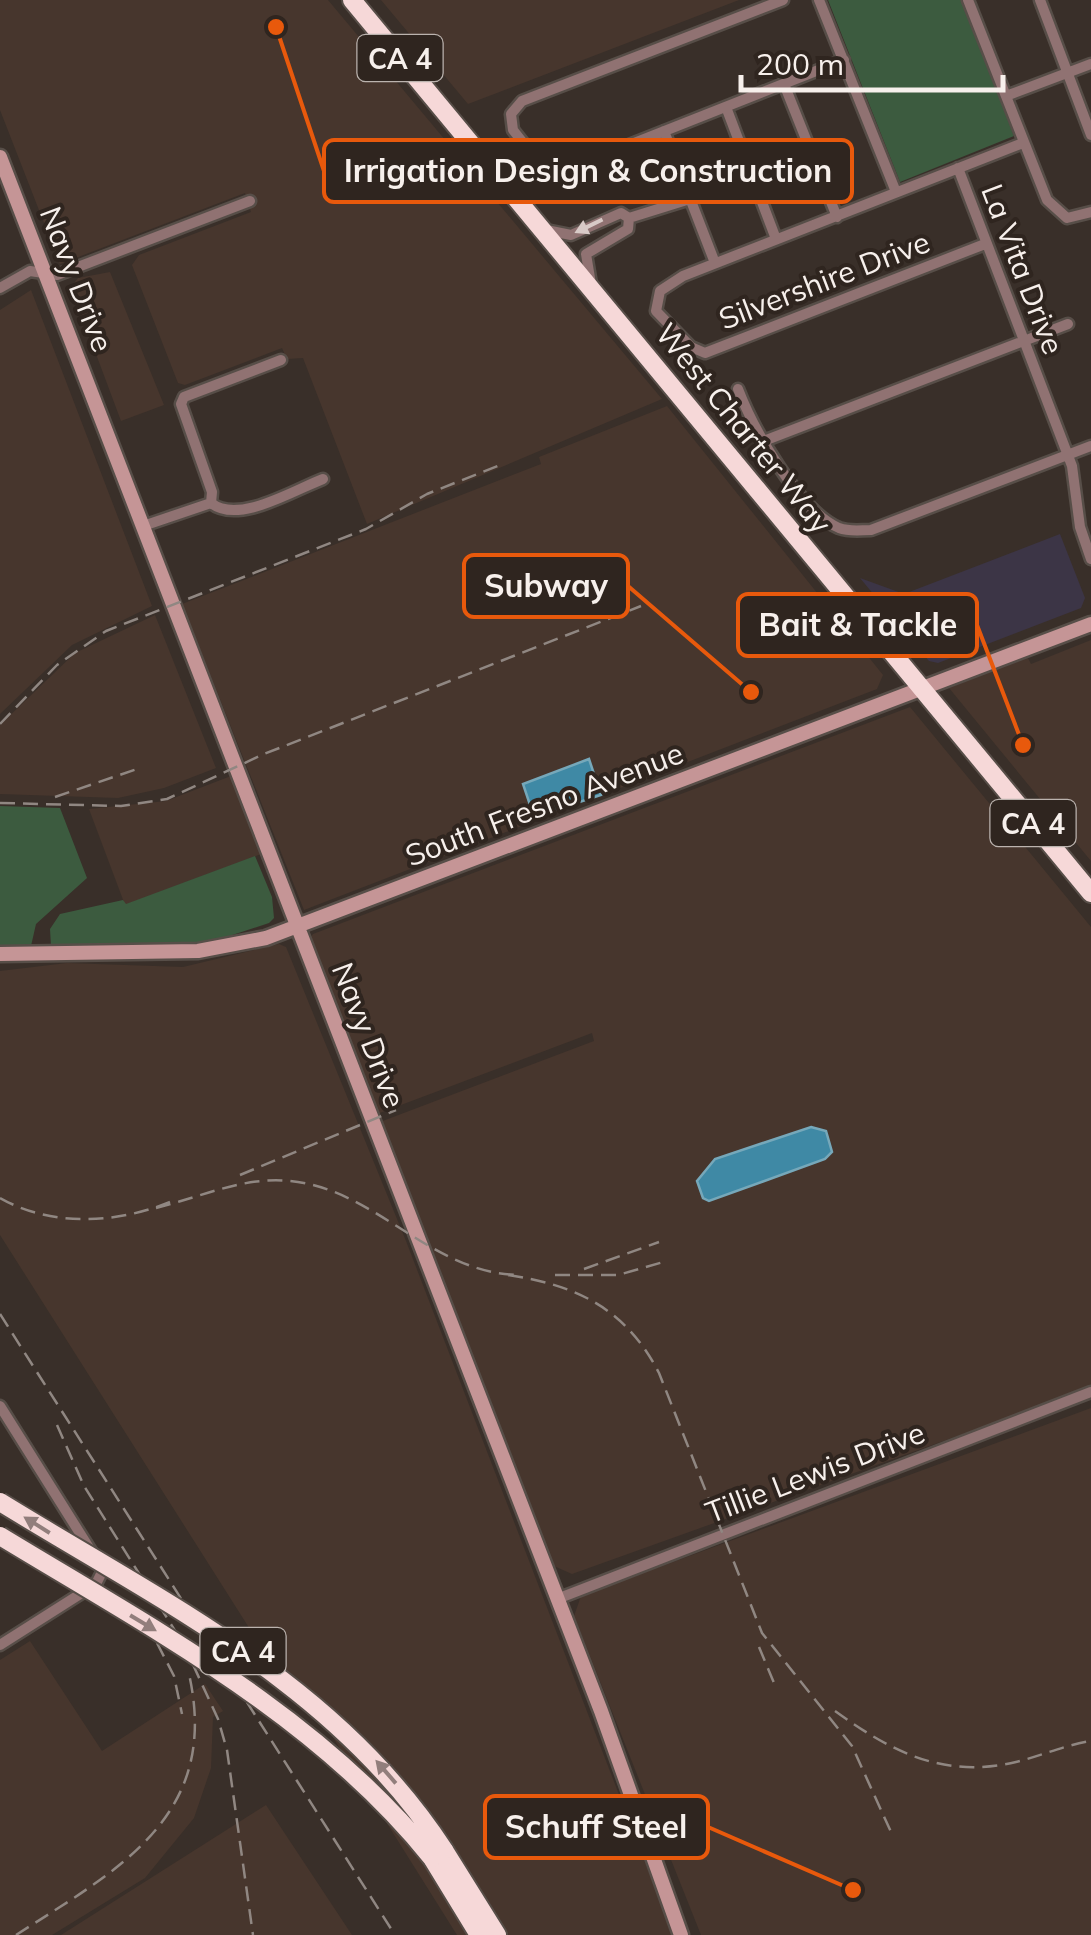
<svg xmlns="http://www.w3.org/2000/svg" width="1091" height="1935" viewBox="0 0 1091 1935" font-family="Mulish,sans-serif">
<rect width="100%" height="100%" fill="#392f29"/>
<!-- commercial -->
<path fill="#3c3546" d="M1060,534l25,64 -4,10 -143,55 -9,-2 -69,-83 44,16z"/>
<!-- built -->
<path fill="#47362d" d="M0,0h328l334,399 -295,125 -64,-166 -16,1 -5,-11 -97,37 -7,-2 -46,-118 7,-10 112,-43 -6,-19 -185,71 -60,-154z
M381,0h358l-271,104z
M110,272l54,133 -43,16 -50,-134 7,-9z
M31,290l121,316 -80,39 -72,69v-404z
M667,406l216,269 -6,14 -573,221 -122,-306 359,-140 -2,-7z
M155,615l61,153 -52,20 -46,10 -118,-4v-69l75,-72z
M1091,640v221l-142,-173 79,-30 3,6z
M910,707l181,220v461l-519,186 -18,-8 -174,-444 214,-81 -2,-8 -215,81 -68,-174 4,-6z
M231,776l30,78 -136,51 -36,-96 77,-8z
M279,944l7,3 120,294 267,694h-216l-160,-255 -11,6 -286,-451v-264l67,-8 116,4z
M1091,1408v527h-390l-127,-319 7,-20z
M30,1641l72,110 103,-67 18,27 -10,6 -2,51 -17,50 -49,60 -93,57h-52v-275z
M266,1805l86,130h-291z"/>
<!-- green -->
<path fill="#3c5b3f" d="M828,0h136l50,136 -114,46z
M0,806l60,2 27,70 -51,46 -5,22 -31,1z
M255,856l17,41 2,21 -5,5 -58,19 -160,4 -1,-17 10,-15 63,-14 3,4z"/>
<!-- water -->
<path fill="#3f89a5" stroke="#76a8ba" stroke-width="2.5" d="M589,759l12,36 -67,22 -11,-33z
M811,1127l15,4 6,21 -7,7 -116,42 -6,-3 -6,-17 18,-22z"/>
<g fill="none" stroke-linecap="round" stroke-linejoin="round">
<!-- street casing -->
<g stroke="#574e48" stroke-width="15">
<path id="street" d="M783,0l-261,101 -11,13 2,16 30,38 23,2 278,-110
M819,0l77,192
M968,0l79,200 20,18 24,-6
M1040,0l51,135
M784,84l53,133
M1006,96l85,-32
M726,107l50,132
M664,131l51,132
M958,168l114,298 8,61 11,32
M546,230l25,5 50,-22 8,5 61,-19
M985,244l-280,109 -14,-6 -35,-36 4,-20 23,-15 340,-133
M591,284l-5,-30 42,-25 1,-11
M0,288l30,-17 27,4 193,-74
M738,389c15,39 61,122 101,139 11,4 21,2 32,2l220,-84
M761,442l307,-118
M211,503l1,-11 -31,-88 3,-7 97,-37
M211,503c27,22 83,-13 112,-24
M143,526l68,-23
M0,1406l103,164 -7,14 -96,61
M557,1599l534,-207"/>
</g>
<!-- secondary casing -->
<g stroke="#574e48" stroke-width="19">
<path id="secondary" d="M0,157l601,1554 80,224
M0,954l198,-3 68,-13 825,-314"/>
</g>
<!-- highway casing -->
<g stroke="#574e48" stroke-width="22">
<path id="highway" d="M352,0l739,893
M444,1850l53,85
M432,1858l47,77"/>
</g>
<!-- street -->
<use href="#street" stroke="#907272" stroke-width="10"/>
<!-- secondary -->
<use href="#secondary" stroke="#c59596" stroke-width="14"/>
<!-- highway -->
<use href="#highway" stroke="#f6d8d8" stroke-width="18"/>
<!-- rail -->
<path stroke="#908782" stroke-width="2.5" stroke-dasharray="15 8" stroke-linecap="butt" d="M0,724l57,-59 49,-34 260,-102 61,-35 73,-29
M55,797l85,-29
M0,803l121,3 46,-7 97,-45 377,-148
M240,1175l156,-65
M0,1198c51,29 116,26 170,4
M156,1208c45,-11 88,-32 134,-27 87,8 140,93 230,94
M584,1269l75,-27
M508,1275c69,10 118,34 151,98l103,260 90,113 39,86
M555,1275h63l49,-14
M0,1314l395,621
M57,1425l27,61 100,159 34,74 9,31 26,185
M157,1643l17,33 8,38
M759,1647l15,36
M835,1711c57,41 108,68 181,51 25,-6 49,-17 75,-21
M16,1935c101,-65 205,-118 173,-261"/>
<!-- highway-bridge casing -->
<g stroke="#574e48" stroke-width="22" stroke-linecap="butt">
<path id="highway-bridge" d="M0,1502c164,101 337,183 444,348
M0,1536c153,93 318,180 432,322"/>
</g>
<!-- highway-bridge -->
<use href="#highway-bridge" stroke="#f6d8d8" stroke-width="18"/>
</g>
<!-- one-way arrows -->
<defs><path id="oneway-solid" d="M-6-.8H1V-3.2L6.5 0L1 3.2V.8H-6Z" transform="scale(2.5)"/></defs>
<use fill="#d8cac7" href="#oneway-solid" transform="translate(589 226) rotate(154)"/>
<g fill="#927e7c">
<use href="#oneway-solid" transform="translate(37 1525) rotate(-148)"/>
<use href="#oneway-solid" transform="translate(143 1623) rotate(31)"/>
<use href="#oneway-solid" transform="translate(386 1772) rotate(-131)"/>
</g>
<g text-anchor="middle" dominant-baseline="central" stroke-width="8" stroke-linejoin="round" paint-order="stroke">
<!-- shield labels -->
<g fill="#2f251f" stroke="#bbb3ae" stroke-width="2.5">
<rect x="357.5" y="35" width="85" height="46" rx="8"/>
<rect x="990.5" y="800" width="85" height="46" rx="8"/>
<rect x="200.5" y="1628" width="85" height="46" rx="8"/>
</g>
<g font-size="28" font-weight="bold" fill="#f7f0ec">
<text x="400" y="58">CA 4</text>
<text x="1033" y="823">CA 4</text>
<text x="243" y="1651">CA 4</text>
</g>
<!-- street labels -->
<g font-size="30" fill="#f7f0ec" stroke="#2f251f">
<text transform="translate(1023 269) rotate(69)">La Vita Drive</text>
<text transform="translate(77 279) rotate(69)">Navy Drive</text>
<text transform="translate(824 280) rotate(-21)">Silvershire Drive</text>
<text transform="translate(744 428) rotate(51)">West Charter Way</text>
<text transform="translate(544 804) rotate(-21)">South Fresno Avenue</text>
<text transform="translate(369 1035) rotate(69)">Navy Drive</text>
<text transform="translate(815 1472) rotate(-21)">Tillie Lewis Drive</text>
</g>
</g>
<!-- callouts -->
<path fill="none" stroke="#e8590c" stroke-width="4" d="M276 27L324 171M751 692L628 586M1023 745L977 625M853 1890L708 1827"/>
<g fill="#e8590c" stroke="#2f251f" stroke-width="4">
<circle cx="276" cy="27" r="10"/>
<circle cx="751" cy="692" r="10"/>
<circle cx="1023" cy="745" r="10"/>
<circle cx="853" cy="1890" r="10"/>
</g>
<g fill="#2f251f" stroke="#e8590c" stroke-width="4">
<rect x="324" y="140" width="528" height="62" rx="10"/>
<rect x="464" y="555" width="164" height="62" rx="10"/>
<rect x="738" y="594" width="239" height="62" rx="10"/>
<rect x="485" y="1796" width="223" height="62" rx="10"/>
</g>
<g font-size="32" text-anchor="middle" font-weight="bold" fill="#f7f0ec">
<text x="588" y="182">Irrigation Design &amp; Construction</text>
<text x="546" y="597">Subway</text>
<text x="858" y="636">Bait &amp; Tackle</text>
<text x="596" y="1838">Schuff Steel</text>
</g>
<!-- scale -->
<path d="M741 75v15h262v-15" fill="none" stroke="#f7f0ec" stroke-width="5"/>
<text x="756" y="75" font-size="30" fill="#f7f0ec" stroke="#2f251f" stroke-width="8" paint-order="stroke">200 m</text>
</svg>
